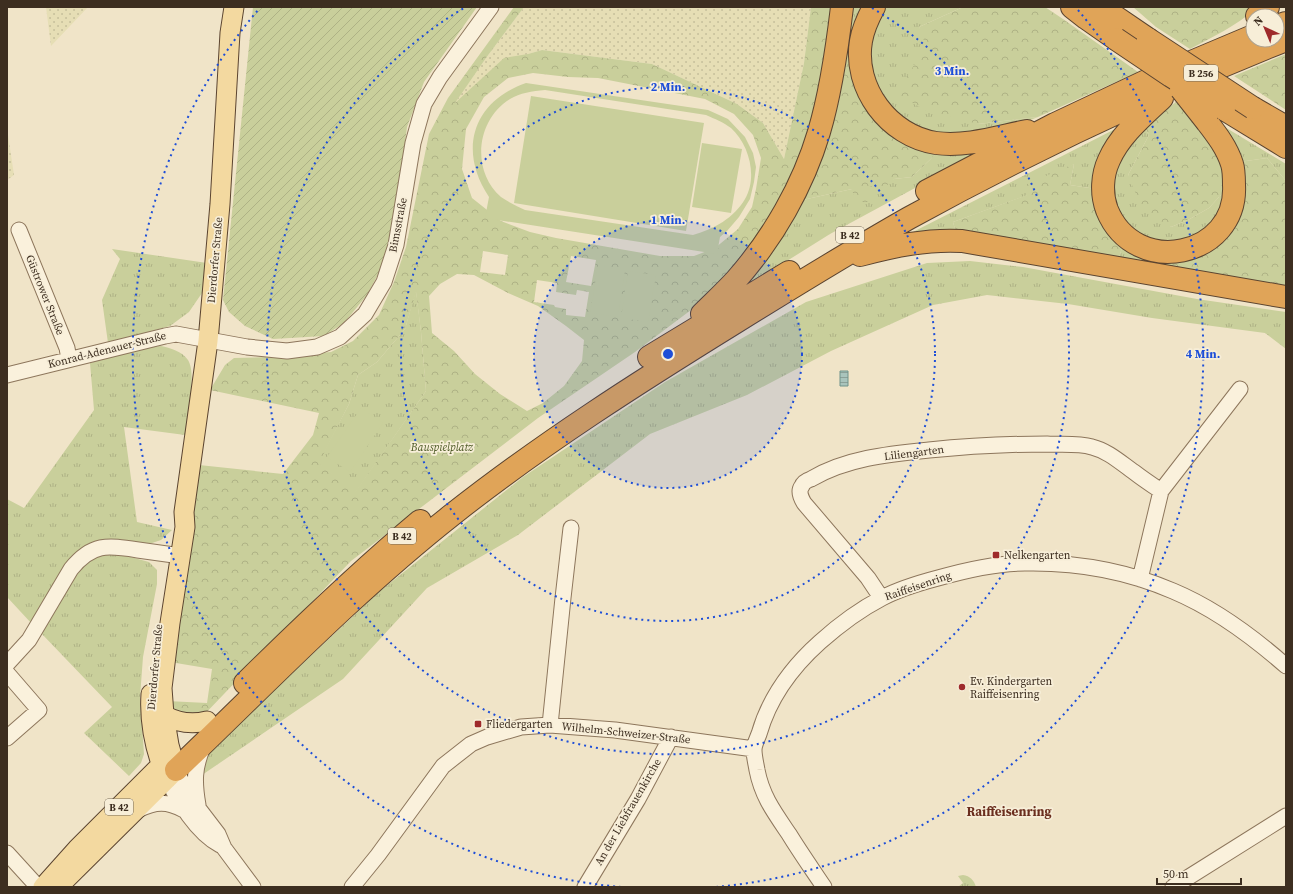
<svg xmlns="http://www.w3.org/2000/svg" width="1293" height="894" viewBox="0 0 1293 894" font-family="'Source Serif 4',serif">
<defs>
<pattern id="farmland-dots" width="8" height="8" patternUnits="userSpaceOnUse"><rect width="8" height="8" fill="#e6deb5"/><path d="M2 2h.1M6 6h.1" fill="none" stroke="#c6bf9b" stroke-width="1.8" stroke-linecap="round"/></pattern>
<pattern id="grass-tufts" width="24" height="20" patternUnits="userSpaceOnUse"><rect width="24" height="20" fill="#c9cf9b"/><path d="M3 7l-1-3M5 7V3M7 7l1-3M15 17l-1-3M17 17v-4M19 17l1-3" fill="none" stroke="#aeb285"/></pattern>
<pattern id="forest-crowns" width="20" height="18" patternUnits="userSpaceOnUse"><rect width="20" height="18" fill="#c9cf9b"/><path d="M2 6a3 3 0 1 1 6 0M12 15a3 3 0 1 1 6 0" fill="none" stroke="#aeb285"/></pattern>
<pattern id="garden-furrows" width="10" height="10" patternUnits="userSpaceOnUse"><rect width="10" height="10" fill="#c9cf9b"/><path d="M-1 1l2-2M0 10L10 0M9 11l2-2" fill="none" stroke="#aeb285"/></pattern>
<pattern id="water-rules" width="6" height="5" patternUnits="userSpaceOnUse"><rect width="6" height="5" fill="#a9c4bc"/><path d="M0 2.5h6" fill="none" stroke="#8ba098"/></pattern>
</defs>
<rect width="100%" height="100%" fill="#f0e4c8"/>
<!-- farmland -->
<path fill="url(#farmland-dots)" d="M46,7h42l-37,39z
M524,7h287l-7,56 -20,96 -21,-36 -26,-19 -85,-40 -110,-14 -14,4 -75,51 33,-47z
M7,128l7,47 -7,5z"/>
<!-- grass -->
<path fill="url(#grass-tufts)" d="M849,7h16l-11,63h-15z
M882,7h81l-44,20 59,97 60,-7 -33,13 -76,5 -49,-34 -13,-36v-21z
M1218,123l68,41v17l-19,-23 -28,4z
M1123,125l-27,64 -26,-4 4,-21 -46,31 -75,27 3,11 -49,2z
M1144,126l5,9 -21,40 43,52 17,-7 21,-12 19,-21 -8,30 -27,22 -30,6 -29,-12 -20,-26 -2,-34 6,-16z
M1000,142l-170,92 -99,62 67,-95 72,-16 24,-6 18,-2 28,-27z
M1123,243l37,13 -2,11 -39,-8z
M112,249l95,14 -5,30 -13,19 -19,14 -62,17 -6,-43 18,-41z
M970,261l53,6 174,32 89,13v37l-21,-16 -113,-15 -84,-14 -81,-9 -54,10 -102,46 -84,44 -97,39 -132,101 -91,53 -84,91 -141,96 6,-23 172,-161 143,-114 142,-95 141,-80 121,-39z
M416,290l5,42 5,59 -71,102 -37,-30 31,-59 9,-29 19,-13 28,-33z
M161,346c9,2 21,5 27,14 9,14 -1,57 -3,75l-61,-8 13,95 35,8 -11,10 -9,3 -61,3 -59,78 -25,-27v-98l17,9 70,-98 -4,-47 49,-15z
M103,554l24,2 22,6 8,8v14l-14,73 -3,40 4,57 -3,9 -12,13 -45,-43 28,-26 -71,-74 36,-60 9,-10z
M963,875c7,1 11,5 13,12h-18l5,-4 -5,-7z"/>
<!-- forest -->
<path fill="url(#forest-crowns)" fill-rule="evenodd" d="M514,7h10l-38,51 -31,45 49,-45 24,-4 14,-4 110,14 85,40 26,19 21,36 20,-96 7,-56h24l-10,64 -29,103 -35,61 -50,60 -76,57 -97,66 -187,143 -150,157 -21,-3 -13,-14 40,2 5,-34 -42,-7 19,-111 10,-86 84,9 30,-39 6,-22 -109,-23 15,-25 9,-7 37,-1 60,-5 22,-11 26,-26 15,-33 12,-35 23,-113 19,-36zM533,73l35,4 30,1 107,21 29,15 19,21 8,23 -5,31 -4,18 -14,22 -23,19 -21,8h-34l-104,-18 -26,-6 -29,-11 -29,-23 -10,-29 4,-40 18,-32 24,-19zM483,251l25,4 -3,20 -25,-3zM571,256l25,4 -5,26 -25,-4zM457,274l17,1 34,18 30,13 28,20 18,14 -2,21 -18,25 -21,17 -16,8 -27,-17 -25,-20 -21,-23 -22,-18 -3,-37 11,-12zM537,280l20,3 -1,9 20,3 1,-5 12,2 -4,25 -19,-2v-6l-11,-2 -1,-2 -20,-3zM416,292l5,40 5,59 -71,101 -36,-29 30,-59 9,-29 19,-13 28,-33z
M963,7h82l18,12 75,53 -100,45 -60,7 -51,-13 -31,-17 30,-48 -7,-19z
M1133,7h123v2c-21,17 -43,28 -66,40l-34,-22z
M1286,54v56l-52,-34z
M839,70h15l6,17 80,63 -28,27 -18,2 -10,9 -14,-2 -2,16h-13l-3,-13 -54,12z
M1176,102l21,21 23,35 8,29 -19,21 -21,12 -17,7 -28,-16 -15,-36 21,-40 -5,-9z
M1267,158l19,23v107l-128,-21 2,-11 49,-10 30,-84z
M1074,164l-4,21 26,4 27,54 -4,16 -163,-26 -3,-11 74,-27v-11z"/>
<!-- garden -->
<path fill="url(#garden-furrows)" d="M253,7h224l-53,75 -17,45 -15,121 -25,47 -23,28 -20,13 -51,3 -28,-13 -16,-14 -6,-12z"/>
<!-- pitch -->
<path fill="#c9cf9b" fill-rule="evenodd" d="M526,83l182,27 20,9 17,18 8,16 3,14 -2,15 -4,17 -11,18 -12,14 -7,6 -3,17 -232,-36 4,-21c-31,-46 -17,-95 37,-114zM545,90l161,25c9,4 17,7 25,13 18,16 27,49 14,71 -11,19 -31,30 -52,36l-168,-25c-8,-4 -17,-8 -24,-13 -30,-26 -25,-77 9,-98 10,-6 22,-8 35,-9z
M531,96l173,27 -18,108 -172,-28z
M702,143l40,6 -11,64 -39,-6z
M598,266l27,4 -7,47 -28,-4z
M628,271l28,4 -8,47 -27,-4z
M361,408l22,15 -33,49 -23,-15z"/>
<!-- water -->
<path fill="url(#water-rules)" stroke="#6f938a" d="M840,371h8v15h-8z"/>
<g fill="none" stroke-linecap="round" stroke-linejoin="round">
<!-- minor casing -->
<g stroke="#8d765c" stroke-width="17">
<path id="minor" d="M19,230l48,118 2,11
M7,375l158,-39 11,-2 71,13 40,4 30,-4 23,-10 25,-23 19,-32 12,-37 17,-102 11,-39 16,-27 51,-70
M1140,579l21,-88 79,-102
M883,597l-5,-4 -10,-15 -64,-75c-3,-5 -6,-12 -2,-17 1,-4 6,-6 9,-7 35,-21 78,-25 118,-29 39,-4 78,-6 118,-6 15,1 31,-1 45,3 16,4 29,16 42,25 9,7 18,13 27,19
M7,664l22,-24 42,-71c21,-26 36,-24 67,-19 14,2 28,4 43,6
M7,673l32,37 -32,28
M550,725l13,-127 8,-70
M176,770l7,14 9,16 26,34 6,14 29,39
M167,779c12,23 29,53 53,66
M198,805c-4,-23 -4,-37 5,-58
M138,810c18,-9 29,-9 46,0
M7,853l31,34
M352,887l26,-32 65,-89 28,-22 16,-7 34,-10 29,-2 65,5 139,19
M585,887l53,-88 33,-62
M824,887c-12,-18 -24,-35 -35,-53 -15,-22 -27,-38 -32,-64 -1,-6 -3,-14 -3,-20 0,-5 3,-11 5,-16 10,-35 33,-67 61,-92 19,-17 39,-32 62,-44 17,-9 37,-15 56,-20 28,-8 58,-15 87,-15 50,-1 102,8 148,28 43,18 79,45 113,75
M1173,887l113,-71"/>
</g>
<!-- major casing -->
<g stroke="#5b4430" stroke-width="21">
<path id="major" d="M151,694c-2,30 4,57 16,85
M164,715c14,8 27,10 43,6
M43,887l34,-38 92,-92
M58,887l118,-117 -7,-25 -5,-30 -2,-27 8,-65 15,-96 -1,-15 24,-171 12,-137 10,-171 4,-26"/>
</g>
<!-- highway casing -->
<g stroke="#5b4430" stroke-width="24">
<path id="highway" d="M874,7c-6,11 -11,22 -13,34 -8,47 28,95 75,102 30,4 61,-6 91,-12
M1072,7l14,11 30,21
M1101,7l47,32
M1257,16l11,-9
M1277,26l9,-3
M1162,98c-19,18 -42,37 -53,62 -7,15 -8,34 -2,50 28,69 131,47 127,-25 0,-7 0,-15 -2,-21 -5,-16 -15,-29 -25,-42
M1253,108l33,19
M1224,109l62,38
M927,191l128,-67 89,-42 109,-46
M860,255c34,-9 67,-16 102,-14l324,56
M702,314c11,-11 23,-22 34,-34 37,-42 67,-94 83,-148 12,-40 18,-83 23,-125
M649,357l140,-85
M245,683c57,-56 114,-111 175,-162
M176,770c91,-87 178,-178 277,-256 90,-71 186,-132 283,-192 58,-36 115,-71 173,-104 122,-67 248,-127 377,-178"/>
</g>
<!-- minor -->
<use href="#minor" stroke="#faf1dc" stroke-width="15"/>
<!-- major -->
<use href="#major" stroke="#f3d9a0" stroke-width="19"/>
<!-- highway -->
<use href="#highway" stroke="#e0a458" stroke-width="22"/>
<!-- highway-bridge casing -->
<g stroke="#5b4430" stroke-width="24" stroke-linecap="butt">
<path id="highway-bridge" d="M1116,39l55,37 53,33
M1148,39l105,69
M1181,89l26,33"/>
</g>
<!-- highway-bridge -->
<use href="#highway-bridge" stroke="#e0a458" stroke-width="22"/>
</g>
<!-- distance rings -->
<circle cx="668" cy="354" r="134" fill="#1d4ed8" fill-opacity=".12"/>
<g fill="none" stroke="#1d4ed8" stroke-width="2" stroke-dasharray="2 4">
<circle cx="668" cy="354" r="134"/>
<circle cx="668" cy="354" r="267"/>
<path d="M872 8A401 401 0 1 1 464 8"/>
<path d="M621 887A535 535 0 0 1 258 10M1078 10A535 535 0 0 1 715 887"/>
</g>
<!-- markers -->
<g fill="#9e2a2b" stroke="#f7eed8" stroke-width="1.5">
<rect x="992" y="551" width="8" height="8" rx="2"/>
<circle cx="962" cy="687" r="4"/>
<rect x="474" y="720" width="8" height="8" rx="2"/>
</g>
<g text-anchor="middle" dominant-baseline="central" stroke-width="3.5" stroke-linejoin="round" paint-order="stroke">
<!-- shield labels -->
<g fill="#f7eed8" stroke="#756857" stroke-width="1">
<rect x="1184" y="65" width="34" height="16" rx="3"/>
<rect x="836" y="227" width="28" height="16" rx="3"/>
<rect x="388" y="528" width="28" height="16" rx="3"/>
<rect x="105" y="799" width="28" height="16" rx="3"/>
</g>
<g font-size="10" font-weight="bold" fill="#3d2e20">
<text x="1201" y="73">B 256</text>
<text x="850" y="235">B 42</text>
<text x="402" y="536">B 42</text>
<text x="119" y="807">B 42</text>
</g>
<!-- street labels -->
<g font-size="11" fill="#3d2e20" stroke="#f7eed8">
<text transform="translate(398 225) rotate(-79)">Bimsstraße</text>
<text transform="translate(215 260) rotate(-85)">Dierdorfer Straße</text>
<text transform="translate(45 295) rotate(68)">Güstrower Straße</text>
<text transform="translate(107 350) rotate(-14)">Konrad-Adenauer-Straße</text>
<text transform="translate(914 453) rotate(-7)">Liliengarten</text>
<text transform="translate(918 586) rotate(-19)">Raiffeisenring</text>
<text transform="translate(155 667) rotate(-85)">Dierdorfer Straße</text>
<text transform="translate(626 733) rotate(6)">Wilhelm-Schweizer-Straße</text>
<text transform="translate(628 812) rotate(-60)">An der Liebfrauenkirche</text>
</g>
<!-- park labels -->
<g font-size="11" font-style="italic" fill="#4d5a26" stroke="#f7eed8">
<text x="442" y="447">Bauspielplatz</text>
</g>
<!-- poi labels -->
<g font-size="11" fill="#3d2e20" stroke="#f7eed8" text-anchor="start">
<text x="1004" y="555">Nelkengarten</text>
<text x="970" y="681">Ev. Kindergarten<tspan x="970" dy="13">Raiffeisenring</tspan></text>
<text x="486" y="724">Fliedergarten</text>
</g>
<!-- quarter labels -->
<g font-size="13" font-weight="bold" fill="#6b2e1e" stroke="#f7eed8">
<text x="1009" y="811">Raiffeisenring</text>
</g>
</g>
<circle cx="668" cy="354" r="6" fill="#1d4ed8" stroke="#f7eed8" stroke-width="2"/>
<g font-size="12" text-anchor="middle" font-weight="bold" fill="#1d4ed8" stroke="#f7eed8" stroke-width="3.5" stroke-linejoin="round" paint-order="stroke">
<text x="952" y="75">3 Min.</text>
<text x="668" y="91">2 Min.</text>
<text x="668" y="224">1 Min.</text>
<text x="1203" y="358">4 Min.</text>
</g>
<!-- border -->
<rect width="1293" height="894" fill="none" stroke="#3d2e20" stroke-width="16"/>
<!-- north arrow -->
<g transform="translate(1265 28) rotate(316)"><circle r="19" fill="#f7eed8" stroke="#ada18e"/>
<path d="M0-3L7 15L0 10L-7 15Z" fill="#9e2a2b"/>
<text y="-6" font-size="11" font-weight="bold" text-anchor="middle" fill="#3d2e20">N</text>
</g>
<!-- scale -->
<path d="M1157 878v6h84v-6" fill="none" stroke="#3d2e20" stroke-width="2"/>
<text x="1163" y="878" font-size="12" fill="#3d2e20" stroke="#f7eed8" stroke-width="3" paint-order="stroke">50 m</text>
</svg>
